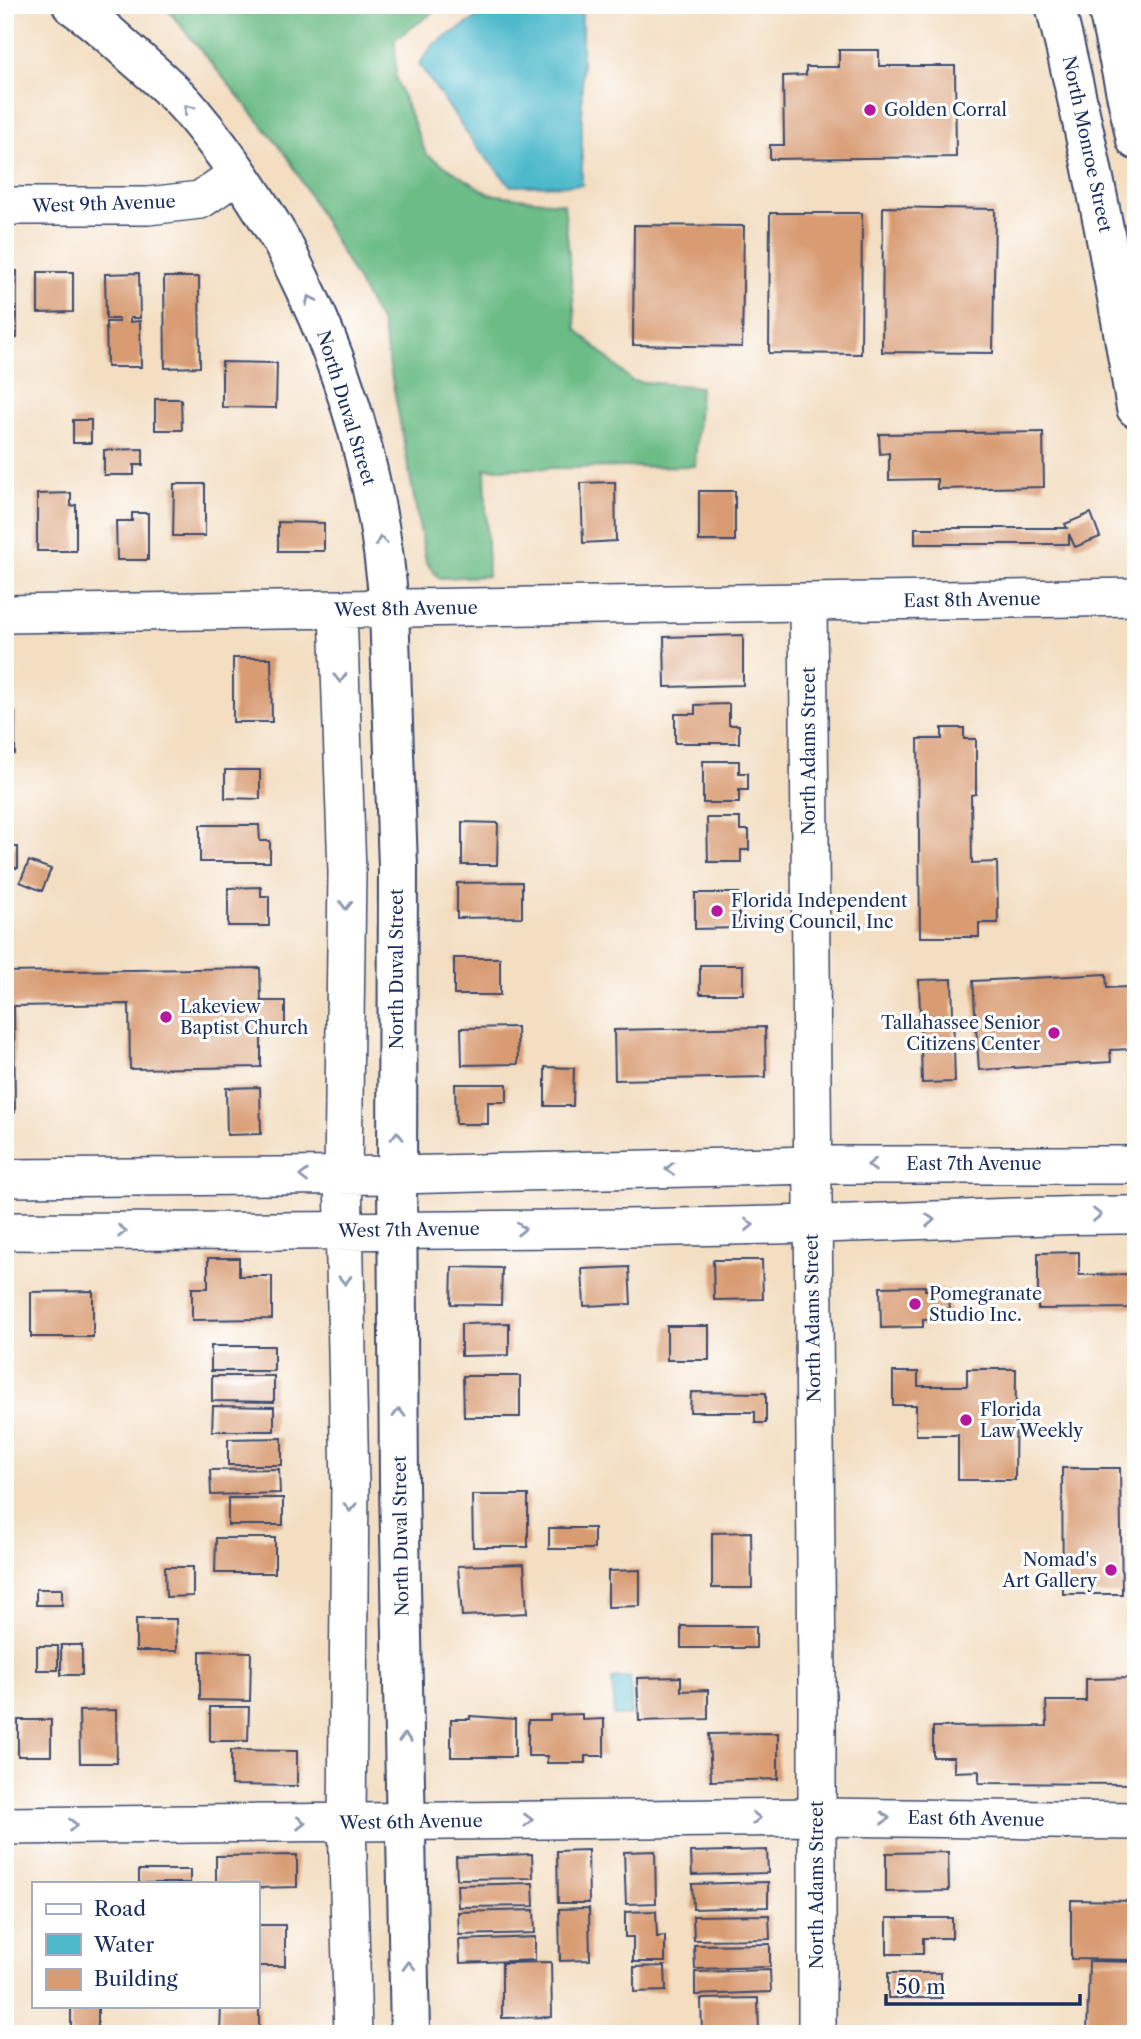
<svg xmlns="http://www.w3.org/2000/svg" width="1141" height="2039" viewBox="0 0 1141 2039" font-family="'Libre Caslon Text',serif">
<rect width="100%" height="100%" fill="#fff"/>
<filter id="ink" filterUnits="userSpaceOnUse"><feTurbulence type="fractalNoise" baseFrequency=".0143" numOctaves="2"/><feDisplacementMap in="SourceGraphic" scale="14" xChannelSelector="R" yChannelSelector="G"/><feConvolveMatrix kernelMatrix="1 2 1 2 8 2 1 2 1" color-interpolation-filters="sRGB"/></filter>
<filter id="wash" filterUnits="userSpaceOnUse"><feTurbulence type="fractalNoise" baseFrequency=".00686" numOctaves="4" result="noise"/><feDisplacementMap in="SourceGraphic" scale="28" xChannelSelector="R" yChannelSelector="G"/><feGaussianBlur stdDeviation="1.57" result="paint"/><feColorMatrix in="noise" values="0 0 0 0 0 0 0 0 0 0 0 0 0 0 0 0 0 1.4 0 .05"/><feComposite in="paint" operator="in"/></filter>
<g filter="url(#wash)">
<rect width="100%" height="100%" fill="#f3dec2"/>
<!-- forest -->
<path fill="#6cbc86" stroke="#447672" stroke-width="2" d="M164,5h280l-49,34 1,40 30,75 63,40 75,10 12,125 56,52 68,6 -5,79 -210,3 3,107 -49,2 -13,-16 -44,-237 -94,-168z"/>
<!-- water -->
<path fill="#4eb9cb" stroke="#347494" stroke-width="2" d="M478,5h104v180l-71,1 -33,-37 -59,-85 15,-20 41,-25z
M630,1677l2,38 -18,1 -2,-37z"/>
<g id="blocks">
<!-- building -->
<path fill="#d89b72" d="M839,50h40v16h76l1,91 -186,2v-14h14l-1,-69 23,-1v-8h33z
M883,207l112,2 -2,144 -111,-1z
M770,213h92l-1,141 -92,-1z
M634,225l110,1 -2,121 -109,-2z
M5,271h12v67h-12z
M38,272h35v40l-35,1z
M139,273l1,45h-10v4l10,-1 1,46h-34l-1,-45h13v-3h-13l-1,-45z
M164,277h35l1,90 -35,1z
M222,362l55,1 -1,45 -54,-1z
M155,399h26l1,31h-27z
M73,420h18v23h-18z
M1043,432l1,55 -107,2v-10l-48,1v-27l-9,1 -1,-20z
M143,449v16h-9v10h-30v-25z
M615,482l1,59 -33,2 -2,-60z
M174,484h31v52h-32z
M699,491h36v50h-36z
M71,493v13l5,-1v46h-39v-57z
M132,513h16v47h-31l-1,-39h16z
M1091,513l9,24 -25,10 -6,-13v10h-154v-16h152l-2,-4z
M278,522l46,1v28h-46z
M743,635v50l-78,2 -1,-50z
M233,658h38l1,64h-39z
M729,704v21h10v18h-64v-29h20v-9z
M5,712h10v42h-10z
M942,728h22v11h12v55l-5,1 1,68 25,-1 1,61h-19v14h-59l-2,-198h24z
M703,761h36v12h9v17h-9v13h-36z
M225,770h35v29l-35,-1z
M707,818h33v12h9v20h-8v12h-33z
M462,822l36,1 -1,42h-35z
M200,825h59l1,16h10v21h-70z
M5,847h13v21h-13z
M29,861l22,8 -9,22 -22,-9z
M522,882v35l-65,1v-35z
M261,887v9h8v30h-41v-38z
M695,893h44v35l-44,1z
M454,958h46v37h-46z
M700,965h43v29h-43z
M260,968l1,33h24v25l-24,1v40l-131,2 -1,-65 -115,2 1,106h-10v-140z
M1106,974l1,14 21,-1 4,62 -22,1 1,12 -132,8 -6,-89z
M952,979l3,103 -33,1 -3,-103z
M517,1027l1,37 -56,1 -1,-37z
M765,1027l1,50 -151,3 -1,-50z
M545,1067l29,1 -1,38h-28z
M455,1084h52v18h-19v22h-32z
M260,1087l1,47 -34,1 -1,-47z
M1079,1252v23l57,-1v34l-98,1v-56z
M208,1258h31v18h33v43l-80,1v-32h16z
M713,1260h49l1,39 -49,1z
M452,1267l50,1 -1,37 -50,-1z
M629,1267l2,37 -47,2 -2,-37z
M925,1286v4h24l1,29 -27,1v7l-42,1 -1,-41z
M93,1291v46h-62v-45z
M509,1323v32l-48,1v-32z
M667,1326h42v34h-42z
M211,1346h63v25h-63z
M967,1369h49l-1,111h-57v-45h-42v-30h-23v-33h25v14h49z
M212,1376h62v26l-62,-1z
M463,1376h57v41h-56z
M691,1392l75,1v30h-11v-11h-65z
M213,1406l61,1v24h-62z
M5,1413h3l2,41h-5z
M282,1438v27h-54v-26z
M1062,1468h58l2,126h-59z
M279,1469l1,24 -69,2 -1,-25z
M5,1470h3v43h-3z
M472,1495h56v52h-55z
M228,1498h55v27h-55z
M549,1528h45v21h-45z
M751,1532l1,56h-40v-55z
M216,1538h59v35h-60z
M524,1564l3,49 -65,3 -4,-50z
M165,1567h28v29l-27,1z
M640,1570v36l-32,1v-36z
M36,1589h26v16h-26z
M136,1619h40l1,32h-41z
M681,1626h75v22h-75z
M61,1645h21v30h-21z
M37,1646h21v24h-21z
M200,1651l51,1 -1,49 -50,-1z
M681,1677v14l27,-1v29l-69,2 -2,-43z
M1136,1678v106l-157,-1v-12l-25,1v-15h-21v-30l114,-1 -1,-25h40v-22z
M210,1707h39l-1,34h-38z
M116,1710l1,53h-37l-1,-52z
M582,1714v6l22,-1v37h-19v7h-38v-7h-19v-36h22v-5z
M470,1716l45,3v38h-64v-38h19z
M18,1720h33v36h-33z
M778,1733v46l-67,2 -2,-47z
M231,1750l66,1v35l-66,-1z
M588,1850l1,53h-31l-1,-52z
M767,1850l1,23 -76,2 -1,-23z
M655,1851l1,52 -30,1 -2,-52z
M948,1852l1,39 -63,1v-39z
M532,1854l1,24 -76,1 -1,-22z
M297,1855v32l-40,1v-5h-41v-27z
M139,1870h51v13h-51z
M768,1882v25l-75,2 -1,-25z
M533,1883l1,23 -76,1 -1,-22z
M1071,1900l65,1v59l-65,-1z
M589,1908l1,52 -30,1 -1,-52z
M534,1910l1,23 -76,2 -1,-23z
M656,1911l1,26 8,-1v26h-32v-25h-8v-25z
M769,1915l1,24 -76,1 -1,-24z
M887,1918h65v20h-29v16h-36z
M257,1925h28v41h-28z
M535,1937v23l-75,3 -1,-23z
M770,1944v23l-75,2 -1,-24z
M1089,1961l47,1v72h-49z
M551,1962l1,55 -50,1v-55z
M665,1966l1,25 -32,1v-25z
M770,1970l1,22 -76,3v-23z
M888,1973h53v25h-53z
M758,1998l1,36h-57l-1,-35z
M71,2006h27v28h-27z
M221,2006h38v28h-39z"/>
</g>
</g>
<g filter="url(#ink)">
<use href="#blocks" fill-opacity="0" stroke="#3b496d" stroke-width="2"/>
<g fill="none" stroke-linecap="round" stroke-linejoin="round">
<!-- minor casing -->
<g stroke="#3b496d" stroke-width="40">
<path id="minor" d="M5,206h143l52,-6 38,-26
M808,603l9,1080v351
M338,610l9,262 -4,304 7,307 -3,339 6,212
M5,614l1131,-17
M5,1178l392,-3 415,-10h324
M5,1231c269,1 538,0 807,-7 108,-2 216,-10 324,-9
M5,1826l812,-9 319,4"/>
</g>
<!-- major casing -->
<g stroke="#3b496d" stroke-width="42">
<path id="major" d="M72,5c21,14 39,31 57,47 21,19 44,37 62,59 31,37 60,79 85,121 9,14 16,31 24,47 50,102 81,217 89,330l9,258 -1,308 2,310 11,549
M1055,5c33,134 59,268 81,403
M1107,5l29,135"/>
</g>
<!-- minor -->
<use href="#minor" stroke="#fff" stroke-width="37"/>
<!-- major -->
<use href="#major" stroke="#fff" stroke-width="38"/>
</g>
<!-- one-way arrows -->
<defs><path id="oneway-chevron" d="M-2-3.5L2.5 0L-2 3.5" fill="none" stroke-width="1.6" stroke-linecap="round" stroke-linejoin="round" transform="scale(1.75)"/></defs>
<g stroke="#8d97ae">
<use href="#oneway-chevron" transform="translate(188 109) rotate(-131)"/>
<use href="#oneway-chevron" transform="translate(310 300) rotate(-116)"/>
<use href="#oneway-chevron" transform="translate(381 541) rotate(-99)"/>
<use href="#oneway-chevron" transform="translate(340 678) rotate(88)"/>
<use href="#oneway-chevron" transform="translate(346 905) rotate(91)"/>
<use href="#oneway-chevron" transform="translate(397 1136) rotate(-90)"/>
<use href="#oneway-chevron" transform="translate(872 1165) rotate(180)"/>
<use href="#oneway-chevron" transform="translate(670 1169) rotate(178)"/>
<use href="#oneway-chevron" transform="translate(304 1176) rotate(180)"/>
<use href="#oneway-chevron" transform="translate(1097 1215)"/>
<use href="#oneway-chevron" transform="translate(930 1220) rotate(-2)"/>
<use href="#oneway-chevron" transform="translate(749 1225) rotate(-1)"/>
<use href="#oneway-chevron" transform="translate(521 1229) rotate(-1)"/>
<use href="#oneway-chevron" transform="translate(122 1231)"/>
<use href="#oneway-chevron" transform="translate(345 1280) rotate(88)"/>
<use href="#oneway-chevron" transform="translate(399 1413) rotate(-91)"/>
<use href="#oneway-chevron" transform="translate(350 1507) rotate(91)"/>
<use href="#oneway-chevron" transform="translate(405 1738) rotate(-91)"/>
<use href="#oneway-chevron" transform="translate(756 1818) rotate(-1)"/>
<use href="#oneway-chevron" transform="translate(885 1818) rotate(1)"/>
<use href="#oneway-chevron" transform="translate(528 1820) rotate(-1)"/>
<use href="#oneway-chevron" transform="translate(301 1823) rotate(-1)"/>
<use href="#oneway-chevron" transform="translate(73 1825) rotate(-1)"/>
<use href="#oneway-chevron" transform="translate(409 1966) rotate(-91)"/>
</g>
</g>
<!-- markers -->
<g fill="#b5179e" stroke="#fff" stroke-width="2.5">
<circle cx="870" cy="110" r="7"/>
<circle cx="717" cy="911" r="7"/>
<circle cx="166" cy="1017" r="7"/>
<circle cx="1054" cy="1033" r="7"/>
<circle cx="915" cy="1304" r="7"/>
<circle cx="966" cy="1420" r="7"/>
<circle cx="1111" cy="1570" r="7"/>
</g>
<g text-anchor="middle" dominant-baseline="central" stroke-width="6" stroke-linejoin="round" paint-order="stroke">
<!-- poi labels -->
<g font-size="18" fill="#1b2f5e" stroke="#fff" text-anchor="start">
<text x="884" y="110">Golden Corral</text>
<text x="731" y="901">Florida Independent<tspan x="731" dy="21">Living Council, Inc</tspan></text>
<text x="180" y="1007">Lakeview<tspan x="180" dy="21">Baptist Church</tspan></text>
<text x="1040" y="1023" text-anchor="end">Tallahassee Senior<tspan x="1040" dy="21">Citizens Center</tspan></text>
<text x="929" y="1294">Pomegranate<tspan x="929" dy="21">Studio Inc.</tspan></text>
<text x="980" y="1410">Florida<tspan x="980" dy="21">Law Weekly</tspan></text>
<text x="1097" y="1560" text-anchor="end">Nomad's<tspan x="1097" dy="21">Art Gallery</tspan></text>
</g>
<!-- street labels -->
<g font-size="18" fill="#1b2f5e" stroke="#fff">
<text transform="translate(1087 144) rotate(78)">North Monroe Street</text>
<text transform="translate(104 204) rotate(-2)">West 9th Avenue</text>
<text transform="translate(346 408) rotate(73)">North Duval Street</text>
<text transform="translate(972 600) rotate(-1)">East 8th Avenue</text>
<text transform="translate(406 609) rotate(-1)">West 8th Avenue</text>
<text transform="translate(809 751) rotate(-90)">North Adams Street</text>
<text transform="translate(397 969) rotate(-90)">North Duval Street</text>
<text x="974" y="1164">East 7th Avenue</text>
<text transform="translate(409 1230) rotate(-1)">West 7th Avenue</text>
<text transform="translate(813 1318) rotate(-91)">North Adams Street</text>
<text transform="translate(401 1536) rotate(-91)">North Duval Street</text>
<text transform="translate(976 1819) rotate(1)">East 6th Avenue</text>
<text transform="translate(411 1822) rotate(-1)">West 6th Avenue</text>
<text transform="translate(817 1885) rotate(-90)">North Adams Street</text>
</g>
</g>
<!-- margin -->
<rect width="1141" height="2039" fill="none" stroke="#fff" stroke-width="28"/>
<!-- legend -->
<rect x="32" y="1882" width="228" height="126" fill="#ffffff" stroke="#a4acbf" stroke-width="2"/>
<rect x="46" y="1904" width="35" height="10" fill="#ffffff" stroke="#a4acbf" stroke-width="2"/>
<text x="94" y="1916" font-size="21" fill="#1b2f5e">Road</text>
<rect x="46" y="1934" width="35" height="21" fill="#4eb9cb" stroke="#a4acbf" stroke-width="2"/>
<text x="94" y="1952" font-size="21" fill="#1b2f5e">Water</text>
<rect x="46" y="1969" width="35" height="21" fill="#d89b72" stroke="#a4acbf" stroke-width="2"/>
<text x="94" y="1986" font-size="21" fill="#1b2f5e">Building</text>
<!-- scale -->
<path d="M886 1994v10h194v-10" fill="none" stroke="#1b2f5e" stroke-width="3.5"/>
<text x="896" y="1994" font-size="21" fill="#1b2f5e" stroke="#ffffff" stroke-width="5" paint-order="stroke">50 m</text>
</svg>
